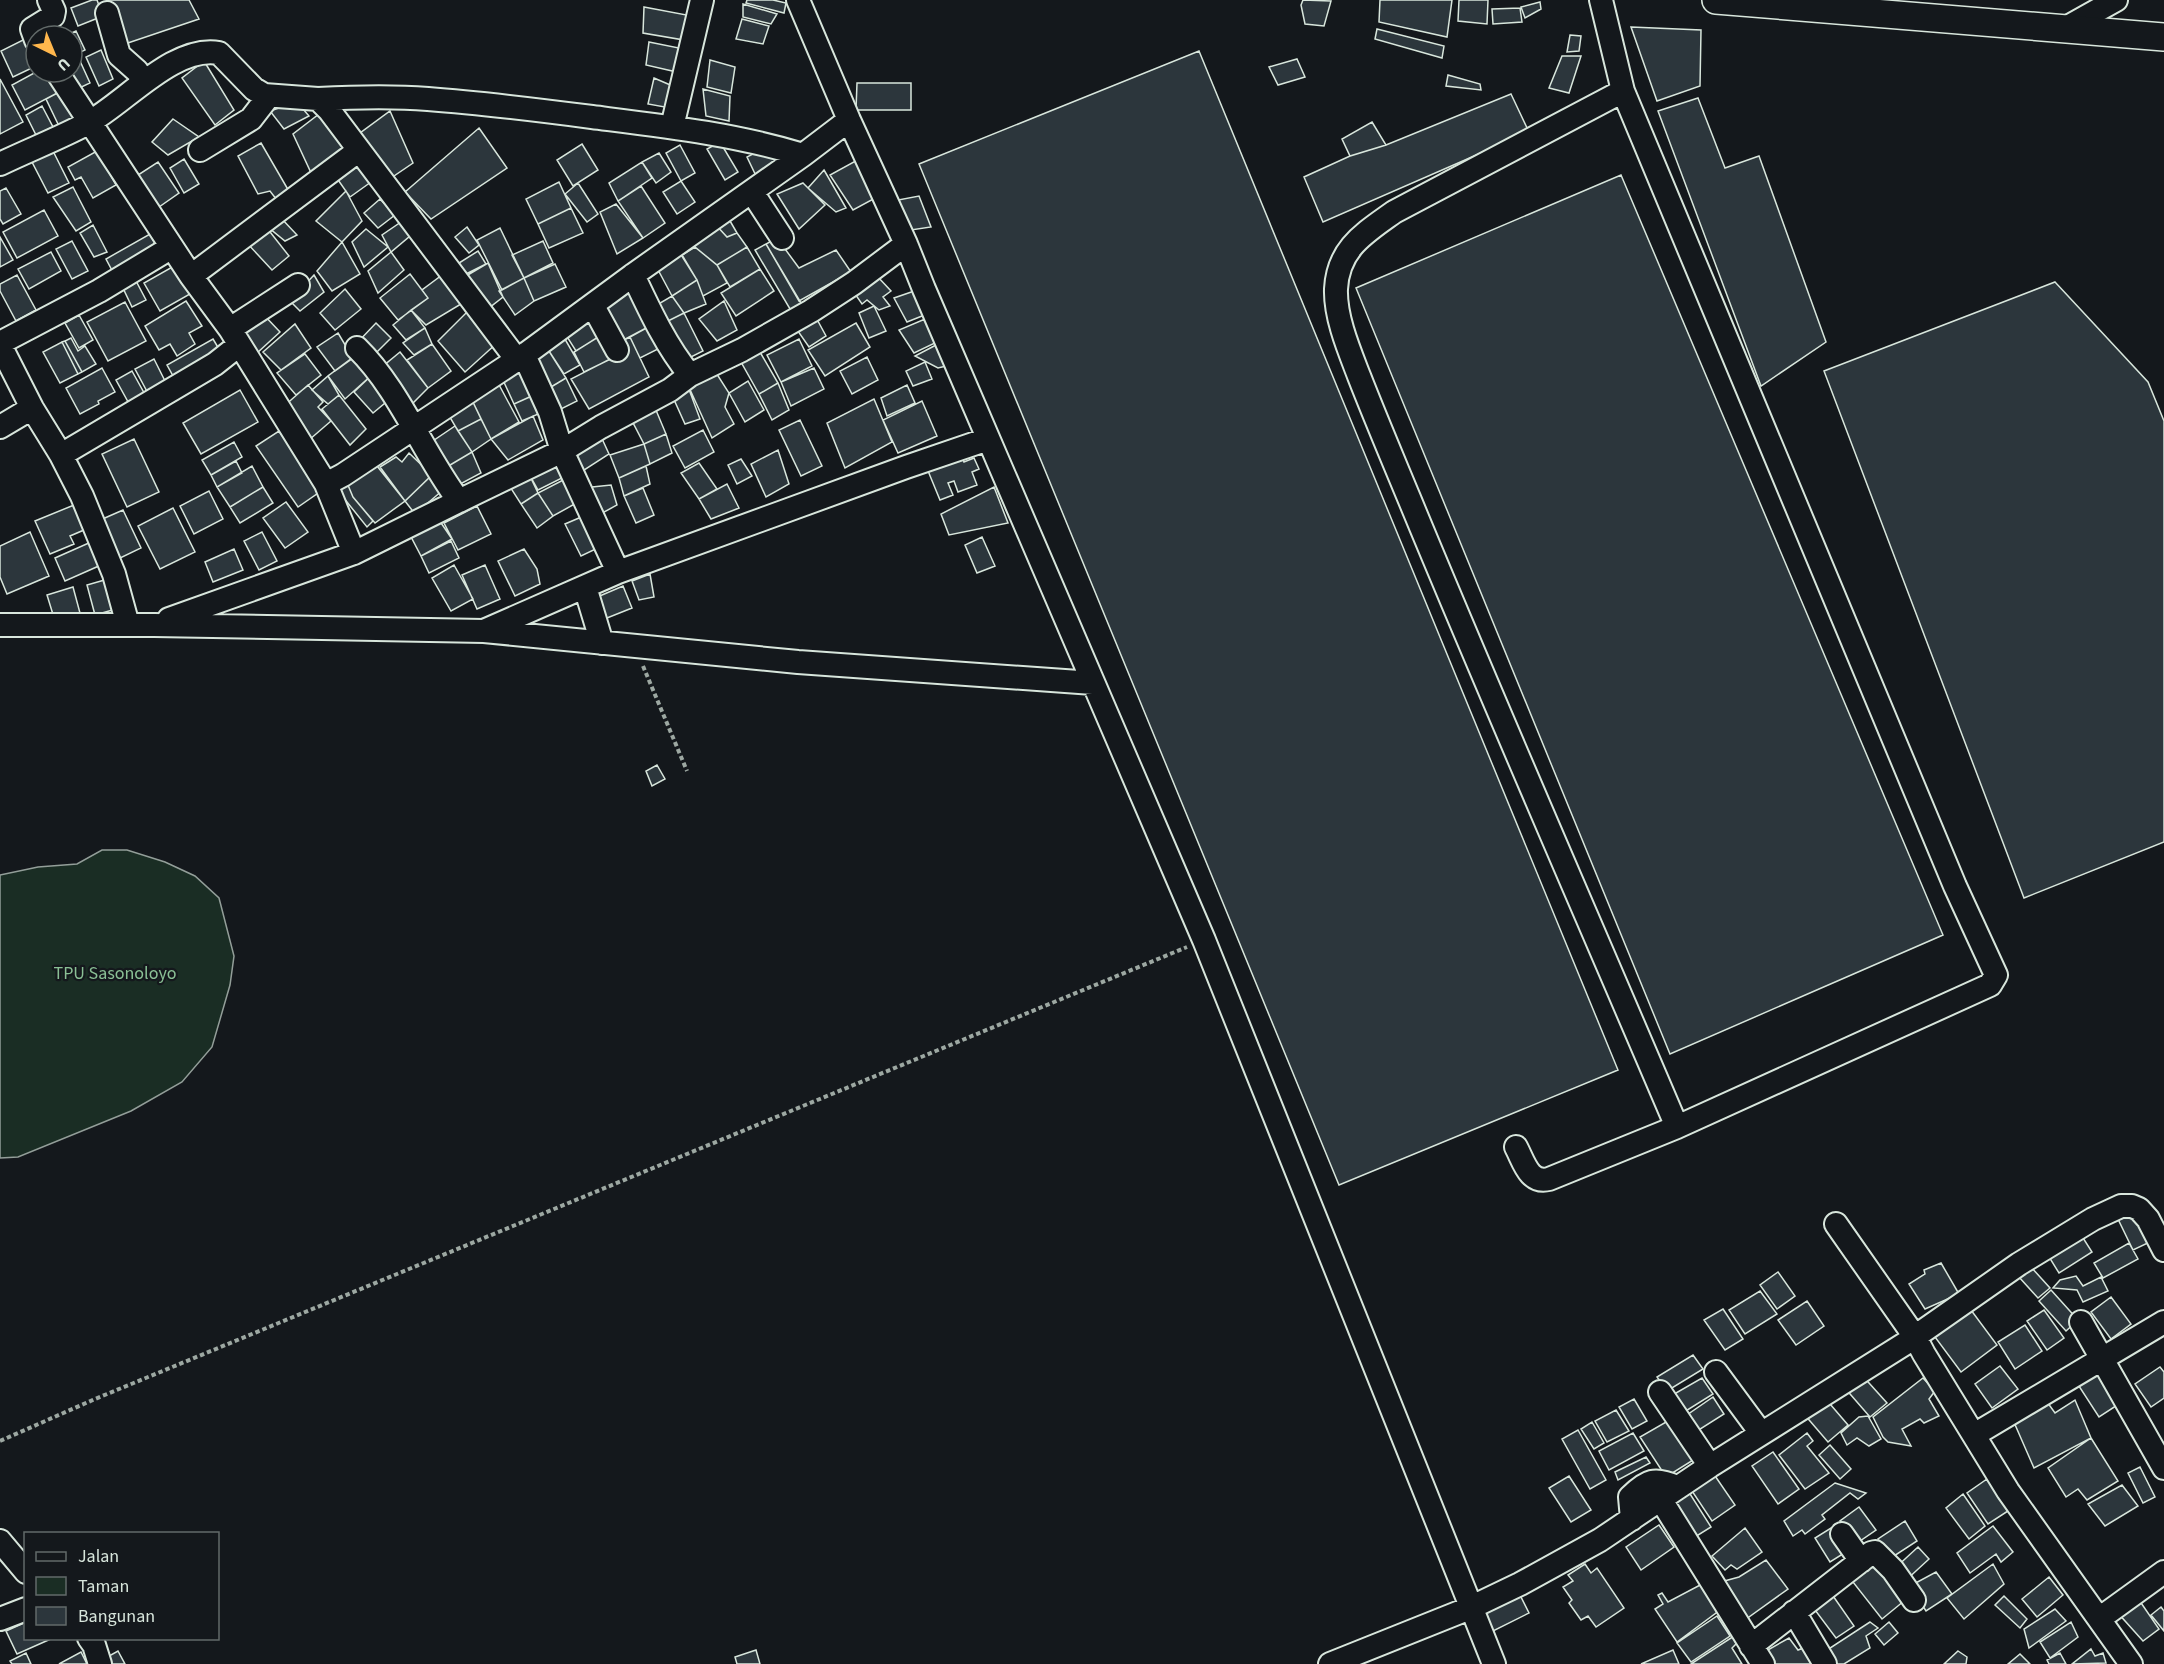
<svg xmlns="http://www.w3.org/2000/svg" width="2164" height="1664" viewBox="0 0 2164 1664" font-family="'Source Sans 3',sans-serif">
<rect width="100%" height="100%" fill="#14181c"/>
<!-- green -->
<path fill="#1a2d24" stroke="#939e99" stroke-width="1.5" d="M102,850h25l38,12 30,14 24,22 15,58 -4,29 -18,62 -30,35 -51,29 -113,46 -18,1v-283l38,-8 39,-3z"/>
<!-- building -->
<path fill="#2c363c" stroke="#d8e6dc" stroke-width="1.5" d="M92,0h5l6,16 -25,10 -7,-18z
M108,0h81l10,19 -83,28z
M747,0h26l13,3 -2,10 -38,-10z
M1303,0l28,1 -7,25 -19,-2 -4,-19z
M1380,0h72l-5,37 -68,-15z
M1459,0h29l-1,24 -29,-3z
M1540,2l1,7 -16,9 -4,-11z
M743,4l34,10 -6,10 -28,-7z
M644,7l48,9 -2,25 -47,-8z
M1520,8l2,14 -29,2 -1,-15z
M742,19l27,7 -6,18 -27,-5z
M1631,27l70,3 -1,56 -43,15z
M1377,29l67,17 -2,12 -67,-19z
M76,31l9,19 -13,6v-20h-7z
M1570,35l11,1 -2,15 -12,1z
M31,36l5,10v20l-23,11 -12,-26z
M649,42l35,7 -3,24 -35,-8z
M101,50l12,29 -14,7 -13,-29z
M1199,51l419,1019 -279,115 -420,-1021z
M1562,56h19l-12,37 -20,-5z
M1297,59l8,18 -27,8 -9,-18z
M710,60l25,7 -4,26 -24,-6z
M80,61l10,22 -19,9 -10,-20h11v-8z
M204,61l30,49 -19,15 -33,-47z
M36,72h17l10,18 -38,20 -13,-25z
M1448,75l32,9 1,6 -35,-4z
M654,78l21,9 -5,21 -22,-4z
M0,79l23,43 -23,12z
M857,83h54v27h-55z
M703,89l27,7 -1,25 -23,-5z
M63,90l14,28 -18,8 -13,-27z
M1511,94l18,38 -206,90 -19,-45 46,-21 36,-11z
M1698,98l27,70 34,-12 67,186 -65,44 -103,-275z
M297,102l12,14 -25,13 -14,-18z
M42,106l11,21 -17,8 -10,-20z
M323,111l29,35 -39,31 -20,-43z
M390,111l23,52 -25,17 -32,-44z
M173,119l26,18 -31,18 -16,-13z
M1372,122l14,23 -36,11 -8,-17z
M479,128l28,40 -76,51 -26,-27z
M720,142l18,30 -13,8 -18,-31z
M261,143l29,50 -10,11 -10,-13 -12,3 -20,-38z
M582,144l16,26 -25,16 -16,-26z
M680,145l15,28 -14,8 -15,-28z
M768,146l10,23 -20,11 -11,-23z
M53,151l16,32 -21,10 -16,-31z
M97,151l19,34 -23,13 -12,-21 -6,3 -7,-13z
M659,153l12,19 -15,11 -14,-21z
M355,155l23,22 -28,20 -14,-20z
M861,158l18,38 -26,14 -23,-35z
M184,159l15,25 -15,9 -14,-25z
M158,162l21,31 -20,14 -21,-32z
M642,162l10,16 -34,23 -9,-18z
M824,170l22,38 -10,4 -28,-24z
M1621,175l322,760 -273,119 -314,-766z
M681,181l14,21 -18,12 -14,-22z
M559,182l12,26 -33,16 -12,-25z
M578,183l20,31 -11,8 -22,-28z
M803,183l22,22 -26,24 -22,-35z
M641,186l24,37 -22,15 -25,-37z
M73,187l18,35 -15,9 -23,-34z
M6,188l15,26 -18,10 -3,-5v-28z
M346,191l16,30 -20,21 -26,-21z
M919,196l12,31 -20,3 -13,-30z
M380,199l15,16 -17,13 -14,-15z
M616,204l27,34 -26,16 -17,-42z
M571,208l12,25 -34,15 -11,-24z
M44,210l14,26 -41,22 -14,-26z
M726,214l11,19 -10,4 -11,-12z
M281,218l16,17 -12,6 -22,-18z
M401,222l9,14 -19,16 -9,-17z
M263,223l26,33 -17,14 -26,-28z
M93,225l14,27 -13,5 -14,-24z
M716,225l11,12 10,-4 10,14 -30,18 -27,-22z
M467,227l12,18 -10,8 -14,-16z
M500,228l24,50 -22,12 -25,-50z
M366,229l22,18 -24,20 -12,-25z
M150,234l9,18 -44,24 -9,-17z
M0,237l13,23 -13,7z
M777,238l22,30 37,-18 15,22 -52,29 -33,-57z
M72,241l16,30 -16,8 -16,-30z
M543,241l10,22 -29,15 -12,-23z
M342,242l18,32 -28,17 -15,-20z
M766,244l38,64 -11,6 -38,-64z
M695,247l22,18 10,18 -24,13 -6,-16 -15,-25z
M747,247l13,22 -30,18 -13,-22z
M678,250l19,30 -25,16 -16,-30z
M478,251l8,13 -20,10 -7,-11z
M51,252l10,19 -32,18 -11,-20z
M391,252l13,18 -26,23 -10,-22z
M488,263l15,34 -18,14 -19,-35z
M555,264l11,23 -32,14 -10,-23z
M174,266l16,28 -30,17 -16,-28z
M760,269l14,22 -38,25 -15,-23z
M410,274l18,24 -30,22 -18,-22z
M17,275l19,35 -20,11 -16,-30v-7z
M314,275l10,17 -24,19 -10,-10z
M442,275l19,29 -35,21 -15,-15 17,-12 -6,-8z
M877,276l14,15 -8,6 7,9 -11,4 -12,-10 -5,4 -7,-10z
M524,278l10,23 -19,14 -16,-24z
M135,279l11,21 -14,7 -10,-21z
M697,280l9,24 -22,9 -12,-17z
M629,282l21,44 -34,18 -18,-36z
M2055,282l93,100 16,39v421l-140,56 -200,-527z
M345,289l16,20 -26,21 -15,-17z
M920,289l7,25 -20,8 -13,-24z
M672,296l12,17 -20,10 -9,-17z
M186,301l16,25 -13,7 6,11 -18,12 -7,-12 -11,6 -14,-24z
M724,301l13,29 -20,11 -18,-22z
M125,302l21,39 -38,20 -21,-39z
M874,306l12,25 -17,7 -10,-25z
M470,309l27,34 -32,29 -27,-31z
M411,310l14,18 -19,12 -13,-15z
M593,310l10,24 -27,17 -12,-19z
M813,312l13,24 -17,11 -16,-23z
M262,313l18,19 -23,21 -13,-23z
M684,313l19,38 -22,11 -21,-37z
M79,315l14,25 -14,8 -14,-25z
M925,319l10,24 -21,10 -15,-23z
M376,323l15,15 -22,22 -13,-16z
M856,323l14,24 -45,29 -17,-26z
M295,324l16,24 -30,22 -18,-18z
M650,326l12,21 -22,11 -10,-21z
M425,328l7,16 -18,11 -11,-12z
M338,333l15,25 -18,13 -18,-24z
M562,334l18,31 -16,9 -17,-26z
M603,334l12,23 -31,15 -10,-20z
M630,337l19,40 -60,32 -18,-30 49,-25 -4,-10z
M71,338l7,13 7,-5 11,18 -14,8 -17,-31z
M213,339l9,15 -45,29 -10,-18z
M799,339l13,27 -31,16 -14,-27z
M65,341l17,31 -4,2 -16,-32z
M62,342l16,32 -18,9 -17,-31z
M432,344l19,27 -23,17 -21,-28z
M936,345l23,18 -21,5 -23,-12z
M547,348l19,30 -20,12 -15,-32z
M360,352l14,21 -29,26 -17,-23z
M400,352l28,36 -18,18 -28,-39z
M760,352l18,31 -19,11 -18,-32z
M305,354l16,21 -25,20 -19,-22z
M867,357l11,23 -26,14 -12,-23z
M154,359l14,28 -18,10 -15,-28z
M925,362l7,17 -19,7 -7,-15z
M520,366l14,29 -20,9 -12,-26z
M102,368l13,24 -17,9 1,3 -19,10 -14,-26z
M713,368l16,25 -4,14 9,17 -22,14 -25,-55z
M814,368l10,21 -33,17 -10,-24z
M132,371l16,29 -16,9 -16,-29z
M374,373l17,25 -18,15 -19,-21z
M328,376l11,19 -11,9 -16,-14z
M566,378l11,23 -22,11 -9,-22z
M497,381l22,41 -28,17 -20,-41z
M748,381l16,29 -19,12 -16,-29z
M778,383l11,27 -17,10 -13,-26z
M687,384l13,35 -15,5 -14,-31z
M308,385l15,17 -5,5 13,14 -22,19 -26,-33z
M907,385l8,18 -28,13 -6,-18z
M240,390l18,32 -57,32 -18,-31z
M339,395l27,34 -16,16 -28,-36z
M534,395l9,17 -21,9 -8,-17z
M471,398l10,21 -23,12 -10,-17z
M874,399l18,43 -47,26 -18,-45z
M922,401l15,35 -39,17 -15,-33z
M653,403l13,31 -22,10 -15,-29z
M533,416l10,24 -35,20 -17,-21z
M481,419l10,20 -19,13 -14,-21z
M800,420l22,46 -21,10 -22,-46z
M455,426l17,26 -32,19 -16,-24z
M598,430l11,24 -31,20 -13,-23z
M703,430l11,22 -29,16 -12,-22z
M279,431l42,60 -23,16 -42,-61z
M666,434l6,19 -22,11 -6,-20z
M134,439l25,53 -32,15 -25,-53z
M234,442l8,15 -31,18 -9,-15z
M644,444l6,20 -31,14 -9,-23z
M778,450l11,34 -23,13 -15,-33z
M472,452l9,21 -30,16 -11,-18z
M409,453l23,22 -27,26 -25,-34 16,-10 6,5z
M961,453l3,9 10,-4 5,11 -7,3 5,13 -19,7 -4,-11 -6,2 5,12 -13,5 -14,-34z
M558,456l10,19 -30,15 -10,-18z
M741,459l11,17 -15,8 -9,-19z
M236,461l6,12 -25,14 -6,-12z
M373,461l32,40 -30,22 -22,-26 -8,-19z
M699,463l18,26 -18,10 -18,-26z
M252,466l11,21 -33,20 -13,-20z
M646,466l4,18 -26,12 -5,-18z
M528,472l10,21 -17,11 -16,-25z
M432,475l11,15 -28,24 -10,-13z
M345,478l8,19 20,24 -6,6 -32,-40z
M567,478l13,23 -27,15 -15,-23z
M727,484l12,24 -28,11 -12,-20z
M611,485l6,20 -22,12 -11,-26 8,-4z
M263,487l10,16 -33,20 -10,-16z
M994,487l14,36 -59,12 -8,-21z
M643,488l11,27 -18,8 -12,-27z
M209,491l14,28 -29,15 -14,-28z
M538,493l15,23 -16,12 -16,-24z
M286,502l22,30 -23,16 -22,-30z
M74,505l10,25 -14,6 4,8 -24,10 -15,-33z
M477,506l14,28 -33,16 -14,-27z
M173,508l22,44 -35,17 -22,-43z
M123,510l18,38 -25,12 -18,-39z
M586,515l14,32 -19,9 -16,-32z
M437,517l15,22 -31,17 -13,-25z
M30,532l19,44 -42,18 -7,-17v-31z
M262,532l15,29 -18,9 -15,-29z
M982,537l13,29 -18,7 -12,-28z
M451,541l8,17 -30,15 -8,-17z
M91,542l10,23 -36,16 -10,-23z
M234,549l9,21 -30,12 -8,-20z
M524,549l13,20 3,15 -25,12 -17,-35z
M454,565l19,34 -22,12 -19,-33z
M485,565l15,34 -23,10 -15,-34z
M650,574l4,23 -15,3 -7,-19z
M108,579l8,30 -21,6 -8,-30z
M623,586l9,22 -30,12 -7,-22z
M73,587l7,26 -25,8 -8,-26z
M657,765l8,14 -13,7 -6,-15z
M2134,1208l16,34 -17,8 -16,-33z
M2078,1230l14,22 -33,21 -13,-21z
M2129,1243l9,16 -35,19 -9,-15z
M1941,1263l18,31 -34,15 -16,-25 16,-10 -1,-4z
M2031,1267l19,21 -12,10 -19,-21z
M1778,1272l17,24 -18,13 -17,-24z
M2076,1276l7,10 18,-9 7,14 -25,11 -6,-12 -24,-2 7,-8z
M2051,1290l27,30 -12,11 -27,-30z
M1760,1291l17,23 -32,20 -16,-24z
M2111,1297l20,27 -20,15 -20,-27z
M1807,1301l17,25 -28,19 -18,-25z
M1968,1306l29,39 -36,27 -29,-39z
M1723,1309l20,30 -18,11 -21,-30z
M2044,1310l20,28 -17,12 -20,-29z
M2025,1325l17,26 -27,18 -17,-27z
M1693,1355l10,14 -36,22 -10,-14z
M2097,1365l25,37 -23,15 -24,-37z
M2000,1366l18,23 -26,19 -17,-24z
M2160,1367l4,5v26l-13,9 -16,-23z
M1860,1373l27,30 -17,14 -26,-30z
M1702,1378l11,16 -32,20 -12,-17z
M1923,1378l12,13 -6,8 10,17 -15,7 -4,-4 -18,10 9,17 -23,-4 -5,-5 -10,-20z
M1713,1397l11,17 -30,19 -10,-16z
M1824,1397l24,28 -20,17 -24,-28z
M1634,1399l13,22 -15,8 -13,-22z
M2045,1399l10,14 20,-13 16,38 -57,30 -21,-48z
M1616,1410l13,21 -22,11 -12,-21z
M1868,1416l13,23 -12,7 -12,-8 -10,7 -6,-12 18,-16z
M1673,1418l25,39 -32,20 -26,-40z
M1592,1422l12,21 -10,6 -13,-20z
M1578,1430l28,50 -16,9 -28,-50z
M1633,1433l11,18 -35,19 -10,-19z
M1807,1433l6,8 -6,5 22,27 -24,16 -26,-34z
M2091,1438l27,43 -31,19 -9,-11 -12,8 -18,-29z
M1830,1445l21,24 -11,10 -21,-24z
M1773,1452l26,37 -21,15 -26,-38z
M1646,1457l4,6 -32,17 -3,-8z
M2140,1467l15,30 -12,6 -15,-30z
M1711,1470l24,35 -23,16 -24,-36z
M1569,1476l22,34 -20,12 -22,-34z
M1987,1479l21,32 -20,13 -21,-31z
M1835,1483l31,10 -8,6 -8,-6 -28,22 3,4 -20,15 -3,-4 -9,6 -9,-15z
M2122,1485l16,21 -33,20 -17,-22z
M1685,1486l26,41 -16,10 -29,-38z
M1963,1494l22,32 -16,13 -23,-31z
M1859,1507l17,23 -19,13 -17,-22z
M1905,1521l12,20 -26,17 -13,-19z
M1659,1525l15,22 -33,23 -15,-23z
M1993,1526l20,26 -12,10 -5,-8 -26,19 -13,-20z
M1745,1528l17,24 -25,17 -6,-4 -6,5 -13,-14z
M1831,1528l15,24 -16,10 -15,-24z
M1918,1547l11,12 -25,23 -11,-12z
M1872,1559l32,42 -22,18 -33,-42z
M1766,1560l22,29 -46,33 -25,-39 22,-6z
M1585,1564l6,9 6,-5 27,40 -28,19 -8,-11 -7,4 -12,-17 3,-3 -9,-13 10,-6 -5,-6z
M1993,1564l11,20 -40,35 -17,-21z
M1936,1572l16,22 -26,17 -16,-25z
M2049,1577l14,18 -26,22 -15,-18z
M1702,1584l18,26 -43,32 -22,-33 8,-5 -5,-9 4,-2 6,9z
M1517,1589l12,24 -38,19 -13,-24z
M1831,1593l23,33 -18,12 -24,-32z
M2004,1596l23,23 -7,9 -25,-23z
M2137,1597l22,32 -16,12 -26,-29z
M2161,1607l3,4v20l-13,-16z
M2055,1609l11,12 -37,27 -5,-19z
M1717,1616l13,20 -39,26 -14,-19z
M26,1622v16h27l-36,16 -11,-23z
M1870,1622l8,6 -12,8 4,12 -26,16h-9l-8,-14z
M1889,1622l9,11 -14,12 -9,-11z
M2071,1622l7,15 -28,21 -10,-16z
M1734,1636l2,8 -4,4 10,16h-51z
M1789,1638l9,12 8,-3 12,17h-44l-8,-13z
M2091,1649l4,7 8,-3 3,10 -34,1z
M756,1650l4,14h-23l-2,-7z
M1673,1650l6,14h-38z
M118,1651l7,13h-23l-2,-3z
M1958,1651l9,6 -1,7h-22z
M81,1652l6,12h-28z
M26,1653l5,11h-19l-2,-3z
M2060,1653l6,11h-17l-2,-4z
M2020,1654l10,10h-22z"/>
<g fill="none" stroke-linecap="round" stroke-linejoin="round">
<!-- minor casing -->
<g stroke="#d8e6dc" stroke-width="26">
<path id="minor" d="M798,0l51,120 57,124 18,45 280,651 290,724
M107,13l12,42 18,16 6,11
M2064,29l52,-29
M36,40l-4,-11 21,-13 1,-5 -5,-11
M57,72l134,204 39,53 96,155 17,-9 184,-122 106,-78 170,-120 46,-35
M1623,91l-229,121c-29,21 -56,36 -58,77 -1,28 13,61 23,87 16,41 33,81 50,122 87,211 179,420 268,629
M318,99c37,-2 74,-3 110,0 55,4 110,11 164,18 71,9 143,17 211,38
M672,127l30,-127
M200,150l51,-31 17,-22
M0,164c29,-14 60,-26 88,-41 38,-21 86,-78 131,-70l35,36 10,6 54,4 11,11 188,250
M752,192l30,46
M633,275c16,34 33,71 57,100
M191,276l167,-125
M593,306l24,44
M230,329l68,-44
M0,343l99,-52 73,-44
M0,345l32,63 29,47 21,41 32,78 14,51
M357,348c42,41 66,105 102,153l103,-50 39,-24 69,-37 20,-15 52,-25 69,-39 43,-28 52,-39
M524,355l26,57 12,39 56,121
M0,427l32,-19
M61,455l154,-91 24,-19
M326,484l28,69
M585,587l17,56
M169,619l185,-66 105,-52
M0,625h154l330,6 314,31 295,21
M486,630l132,-58 288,-105 82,-28
M1516,1147c8,15 13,37 33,32l128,-52 313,-142 6,-10 -41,-89 -332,-795 -22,-91
M1836,1224l79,113 9,17 84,137 123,173
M2081,1322l83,146
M1716,1372l45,61
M1660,1392l50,74
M1974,1435l190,-113
M1661,1500l102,164
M1632,1519l-2,-22c17,-17 25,-20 47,-10
M1842,1534l19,27
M0,1541l26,31
M1794,1612l31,52
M0,1619l26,-10
M2099,1619l65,-47
M89,1638l5,7 6,19
M1751,1646l120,-93 4,-1 18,18 21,30
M1330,1664l140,-56 50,-24 80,-44 110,-74 196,-123 113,-79 74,-45 28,-13h11l7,3 9,10 16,31"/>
</g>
<!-- major casing -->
<g stroke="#d8e6dc" stroke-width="30">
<path id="major" d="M1716,0l448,37"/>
</g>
<!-- path -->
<path stroke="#9da8a2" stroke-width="4" stroke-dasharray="4.5 3" stroke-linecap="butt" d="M643,666l44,105
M0,1441l95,-42 1092,-452"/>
<!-- minor -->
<use href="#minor" stroke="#14181c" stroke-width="22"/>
<!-- major -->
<use href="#major" stroke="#14181c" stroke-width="27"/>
</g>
<g text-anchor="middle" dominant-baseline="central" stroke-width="4.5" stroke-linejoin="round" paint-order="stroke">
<!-- park labels -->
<g font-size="18" fill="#8ac095" stroke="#14181c">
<text x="115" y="973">TPU Sasonoloyo</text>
</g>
</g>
<!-- legend -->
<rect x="24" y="1532" width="195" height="108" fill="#14181c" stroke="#626a69" stroke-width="1.5"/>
<rect x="36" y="1552" width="30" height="9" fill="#14181c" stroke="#626a69" stroke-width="1.5"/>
<text x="78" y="1562" font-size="18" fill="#d8e6dc">Jalan</text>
<rect x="36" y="1577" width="30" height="18" fill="#1a2d24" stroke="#626a69" stroke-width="1.5"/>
<text x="78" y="1592" font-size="18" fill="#d8e6dc">Taman</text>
<rect x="36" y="1607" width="30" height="18" fill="#2c363c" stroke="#626a69" stroke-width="1.5"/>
<text x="78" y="1622" font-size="18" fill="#d8e6dc">Bangunan</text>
<!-- north arrow -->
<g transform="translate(54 54) rotate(137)"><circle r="28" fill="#14181c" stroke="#626a69" stroke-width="1.5"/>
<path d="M0-4.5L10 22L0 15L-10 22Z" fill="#ffb74d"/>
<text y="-9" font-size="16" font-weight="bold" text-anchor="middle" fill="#d8e6dc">U</text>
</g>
</svg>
